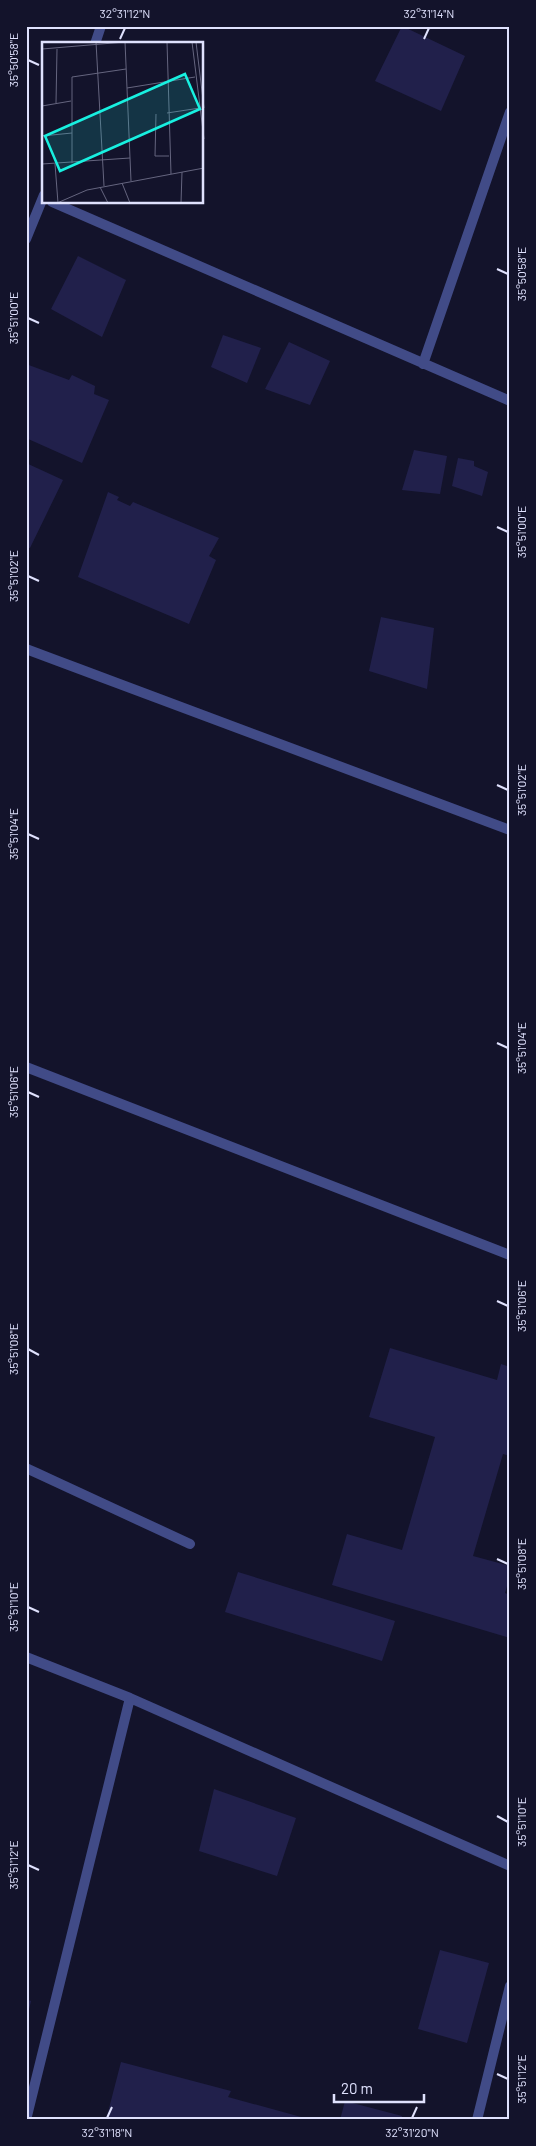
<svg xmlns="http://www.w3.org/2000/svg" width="536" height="2146" viewBox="0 0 536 2146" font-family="Barlow,sans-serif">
<rect width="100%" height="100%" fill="#13132b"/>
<!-- building -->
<path fill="#21204b" d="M402,26l63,30 -24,55 -66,-30z
M78,256l48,24 -24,57 -51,-28z
M223,335l38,13 -14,35 -36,-16z
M289,342l41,19 -20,44 -45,-16z
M26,364l43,16 3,-5 23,11 -1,8 15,6 -27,63 -56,-25z
M414,450l33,6 -7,38 -38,-4z
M458,458l16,3v5l14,6 -6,24 -30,-10z
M26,463l37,17 -33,68 -4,-1z
M108,492l11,5 -2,3 13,6 3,-4 86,36 -10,18 7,4 -27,64 -111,-47z
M381,617l53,11 -7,61 -58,-18z
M390,1348l107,32 4,-16 9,3v89l-7,-2 -30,102 37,10v10l-5,17 5,2v43l-178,-53 15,-51 55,16 33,-113 -66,-20z
M238,1572l157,49 -13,40 -157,-49z
M214,1789l82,29 -19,58 -78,-25z
M440,1950l49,13 -22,80 -49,-14z
M26,1999l5,2 -4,17h-1z
M121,2062l110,29 -3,6 84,23h-206z
M345,2101l57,15 -1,4h-61z"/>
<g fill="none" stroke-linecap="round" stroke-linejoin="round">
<!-- street -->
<path stroke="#414b87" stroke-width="10" d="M95,44l6,-18
M52,202l458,199
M26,239l18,-44
M423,364l87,-252
M26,649l484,181
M26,1067l484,188
M26,1468l164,76
M26,1657l104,41 380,168
M26,2120l104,-422
M477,2120l33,-134"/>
</g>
<!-- ticks -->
<path fill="none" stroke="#dfe1fd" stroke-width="2" d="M120,39l5,-11M424,39l5,-11M28,60l11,5M497,269l11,5M28,318l11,5M497,527l11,5M28,576l11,5M497,785l11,5M28,834l11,5M497,1043l11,5M28,1092l11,5M497,1301l11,5M28,1349l11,6M497,1559l11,5M28,1607l11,5M497,1816l11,6M28,1865l11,5M497,2074l11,5M107,2118l5,-11M412,2118l5,-11"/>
<!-- overview -->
<g transform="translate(42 42)">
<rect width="161" height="161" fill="#13132b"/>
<path fill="none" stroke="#65657f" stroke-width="1" d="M54,0l8,144M83,0l6,139M125,0l4,132M150,0l12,97M154,0l8,66M0,7l83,-7M85,46l68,-11M14,61l1,-54M0,64l29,-5M125,71l33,-5M114,72l-1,42h14M0,94l30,-3M30,121v-86l54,-8M0,122l88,-6M13,122l3,39M80,141l8,20M58,145l8,16M15,161l30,-13 117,-22M139,161l1,-31"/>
<path fill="#18f0e0" fill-opacity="0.15" stroke="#18f0e0" stroke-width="2.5" d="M143,32l15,35 -140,62 -15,-35z"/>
<rect width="161" height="161" fill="none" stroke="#dfe1fd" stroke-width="2.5"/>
</g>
<!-- border -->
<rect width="536" height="2146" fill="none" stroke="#13132b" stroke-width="55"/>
<!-- scale -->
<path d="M334 2094v8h90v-8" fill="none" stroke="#dfe1fd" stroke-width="2.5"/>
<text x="341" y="2094" font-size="15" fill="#dfe1fd" stroke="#13132b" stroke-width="4" paint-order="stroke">20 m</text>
<rect x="28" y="28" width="480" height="2090" fill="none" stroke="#dfe1fd" stroke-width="2"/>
<g font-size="12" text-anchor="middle" fill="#dfe1fd">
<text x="125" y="18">32°31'12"N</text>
<text x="429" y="18">32°31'14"N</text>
<text transform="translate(14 60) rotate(-90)" y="4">35°50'58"E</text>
<text transform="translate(522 274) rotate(-90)" y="4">35°50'58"E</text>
<text transform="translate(14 318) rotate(-90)" y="4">35°51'00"E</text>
<text transform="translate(522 532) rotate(-90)" y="4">35°51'00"E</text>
<text transform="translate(14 576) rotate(-90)" y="4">35°51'02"E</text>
<text transform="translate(522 790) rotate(-90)" y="4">35°51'02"E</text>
<text transform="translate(14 834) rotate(-90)" y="4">35°51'04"E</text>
<text transform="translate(522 1048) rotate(-90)" y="4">35°51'04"E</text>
<text transform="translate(14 1092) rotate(-90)" y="4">35°51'06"E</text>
<text transform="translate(522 1306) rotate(-90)" y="4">35°51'06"E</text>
<text transform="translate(14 1349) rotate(-90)" y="4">35°51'08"E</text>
<text transform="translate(522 1564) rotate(-90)" y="4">35°51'08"E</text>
<text transform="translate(14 1607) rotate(-90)" y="4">35°51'10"E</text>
<text transform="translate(522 1822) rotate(-90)" y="4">35°51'10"E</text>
<text transform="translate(14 1865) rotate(-90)" y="4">35°51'12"E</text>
<text transform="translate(522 2079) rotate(-90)" y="4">35°51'12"E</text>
<text x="107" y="2137">32°31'18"N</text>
<text x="412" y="2137">32°31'20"N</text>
</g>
</svg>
